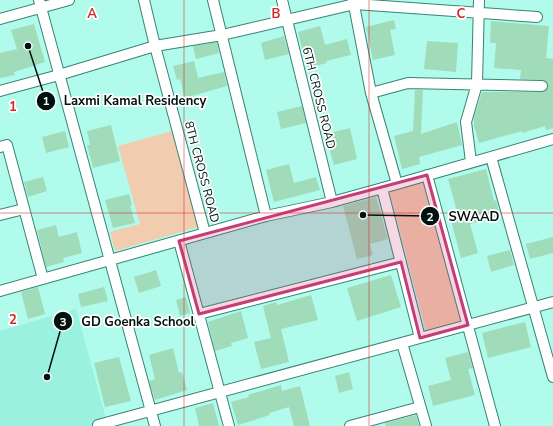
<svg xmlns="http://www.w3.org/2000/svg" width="553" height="426" viewBox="0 0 553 426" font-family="'Nunito Sans',sans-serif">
<rect width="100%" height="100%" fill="#b0fbec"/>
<!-- built -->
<path fill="#9bf1e0" d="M76,309l32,117h-108v-95z"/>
<!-- green -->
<path fill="#f2ccae" d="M172,131l26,96 -83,24 -5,-19 30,-8 -22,-78z
M424,181l38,141 -36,9 -37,-141z"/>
<!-- building -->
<path fill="#a0dcba" d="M394,20l2,9 -6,1 5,25 -22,5 -7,-33z
M491,21l58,5 -3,32 7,1v69l-7,2 -1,-4 -23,7v-2l-43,12 -5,-17v-9l8,-25h60l3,-1 3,-4 -1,-4 -4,-3 -23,-1 1,-9 -27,-2 2,-25h-6z
M34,24l11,38 -31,10 1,3 -15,3v-25l17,-4 -6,-19z
M320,26l5,19 22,-6 4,16 -25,6 1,2 -20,5 -9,-36z
M284,36l5,18 -24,6 -4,-17z
M427,41l31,2 -2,29 -32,-3z
M217,42l2,11 -23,6 -3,-13z
M194,61l4,17 26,-6 3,14 -42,12 -5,-19 -3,1 -4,-14z
M415,90h8l-2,44 36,-12 5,23 -43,12 1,7 -18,5 -8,-33 19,-5z
M302,106l4,17 -25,6 -4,-17z
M111,125l9,36 -27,7 -6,-23h3l-3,-14z
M350,128l7,31 -23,6 -9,-31z
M65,131l4,16 -23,6 -4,-16z
M289,164l5,19 22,-6 4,13 -46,12 -8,-32z
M486,169l8,32 2,-1 4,16 -30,8 8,29 -17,5 -11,-41 8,-2 -10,-36z
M43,177l4,14 -19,6 -4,-15z
M129,194l3,11h-2l5,18 -22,5 -8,-28z
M376,197l12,42 -18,5 3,11 -16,4 -14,-53z
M56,225l3,12 18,-5 5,21 -19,5 1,4 -18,5 -9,-37z
M553,237v16l-23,6 -4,-15z
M510,250l4,15 -23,7 -4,-16z
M156,270l5,16 -22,7 -5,-16z
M391,275l10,32 -44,14 -10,-33z
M38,287l7,27 -17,5 -7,-27z
M104,287l4,14 -27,6 -3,-13z
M311,295l7,25 -37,9 8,33 -28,7 -7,-27 17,-4 -8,-32 13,-4 1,3z
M186,297l4,16 -10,3 -4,-16z
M241,311l7,27 -17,5 1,3 -17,5 -7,-29z
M525,322l6,25 -43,11 -6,-25z
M173,348l6,25 3,-1 5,18 -32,10 -6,-19 6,-2 -6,-24z
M468,352l5,16 -5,1 7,26 -42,11 -5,-20 23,-6 -6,-22z
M119,357l12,44 -26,6 -11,-44z
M349,372l4,17 -14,4 -4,-17z
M281,385l1,6 18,-5 10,40h-16l-5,-19 -20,6 1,2 -32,10 -7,-23 18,-5 -1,-2z
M213,403l6,23h-20l-4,-18z
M416,415l3,11h-33l-1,-3z"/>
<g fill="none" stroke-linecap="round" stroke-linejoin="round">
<!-- minor casing -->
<g stroke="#388375" stroke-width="12">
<path id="minor" d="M39,0l116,426
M144,0l11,46 50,187
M213,0l53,216
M282,0l50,202
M353,0l18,93 26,91
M0,19l69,-19
M0,91l59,-16 96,-29 67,-11 133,-31 182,13
M371,93l37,-10 134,3
M0,147l7,-2 36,134
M491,157l62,220
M471,162l-5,-40 11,-38 2,-84
M427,175l68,251
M382,188l38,150
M0,215l24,-6
M179,241l50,185
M0,291l266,-75 66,-14 65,-18 156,-45
M199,314l202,-52
M402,343l24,83
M98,425l455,-123
M350,426l70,-19"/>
</g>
<!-- minor -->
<use href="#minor" stroke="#fff" stroke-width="10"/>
</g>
<!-- marked area -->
<path fill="#c63c74" fill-opacity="0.2" stroke="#c63c74" stroke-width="3" stroke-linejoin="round" d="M427,175l41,150 -48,13 -19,-76 -202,52 -20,-73z"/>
<!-- grid -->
<path fill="none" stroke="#d62828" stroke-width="1" stroke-opacity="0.55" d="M184,0v426M369,0v426M0,213h553"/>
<g text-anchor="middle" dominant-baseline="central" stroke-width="3.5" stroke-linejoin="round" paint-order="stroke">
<!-- street labels -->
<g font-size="12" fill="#00120e" stroke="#fff">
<text transform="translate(319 98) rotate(76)">6TH CROSS ROAD</text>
<text transform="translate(202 172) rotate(75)">8TH CROSS ROAD</text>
</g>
</g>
<g font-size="13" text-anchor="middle" font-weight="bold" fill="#d62828" stroke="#fff" stroke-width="3.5" stroke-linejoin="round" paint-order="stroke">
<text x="92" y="18">A</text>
<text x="276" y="18">B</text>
<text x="461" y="18">C</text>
<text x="13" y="111">1</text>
<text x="13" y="324">2</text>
</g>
<!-- callouts -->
<path fill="none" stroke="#00120e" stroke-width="1.5" d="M28 46L46 101M363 215L430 216M47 377L63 321"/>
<g fill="#00120e" stroke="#fff" stroke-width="1.5">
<circle cx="28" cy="46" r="4"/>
<circle cx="363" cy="215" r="4"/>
<circle cx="47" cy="377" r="4"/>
<circle cx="46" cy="101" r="10"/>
<circle cx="430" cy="216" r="10"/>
<circle cx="63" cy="321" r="10"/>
</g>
<g font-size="12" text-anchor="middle" font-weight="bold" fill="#fff">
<text x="46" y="105">1</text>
<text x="430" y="221">2</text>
<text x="63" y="326">3</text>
</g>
<g font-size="13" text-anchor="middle" font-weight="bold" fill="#00120e" stroke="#fff" stroke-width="3.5" stroke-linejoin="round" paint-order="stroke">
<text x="135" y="105">Laxmi Kamal Residency</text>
<text x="474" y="221">SWAAD</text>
<text x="138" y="326">GD Goenka School</text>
</g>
</svg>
